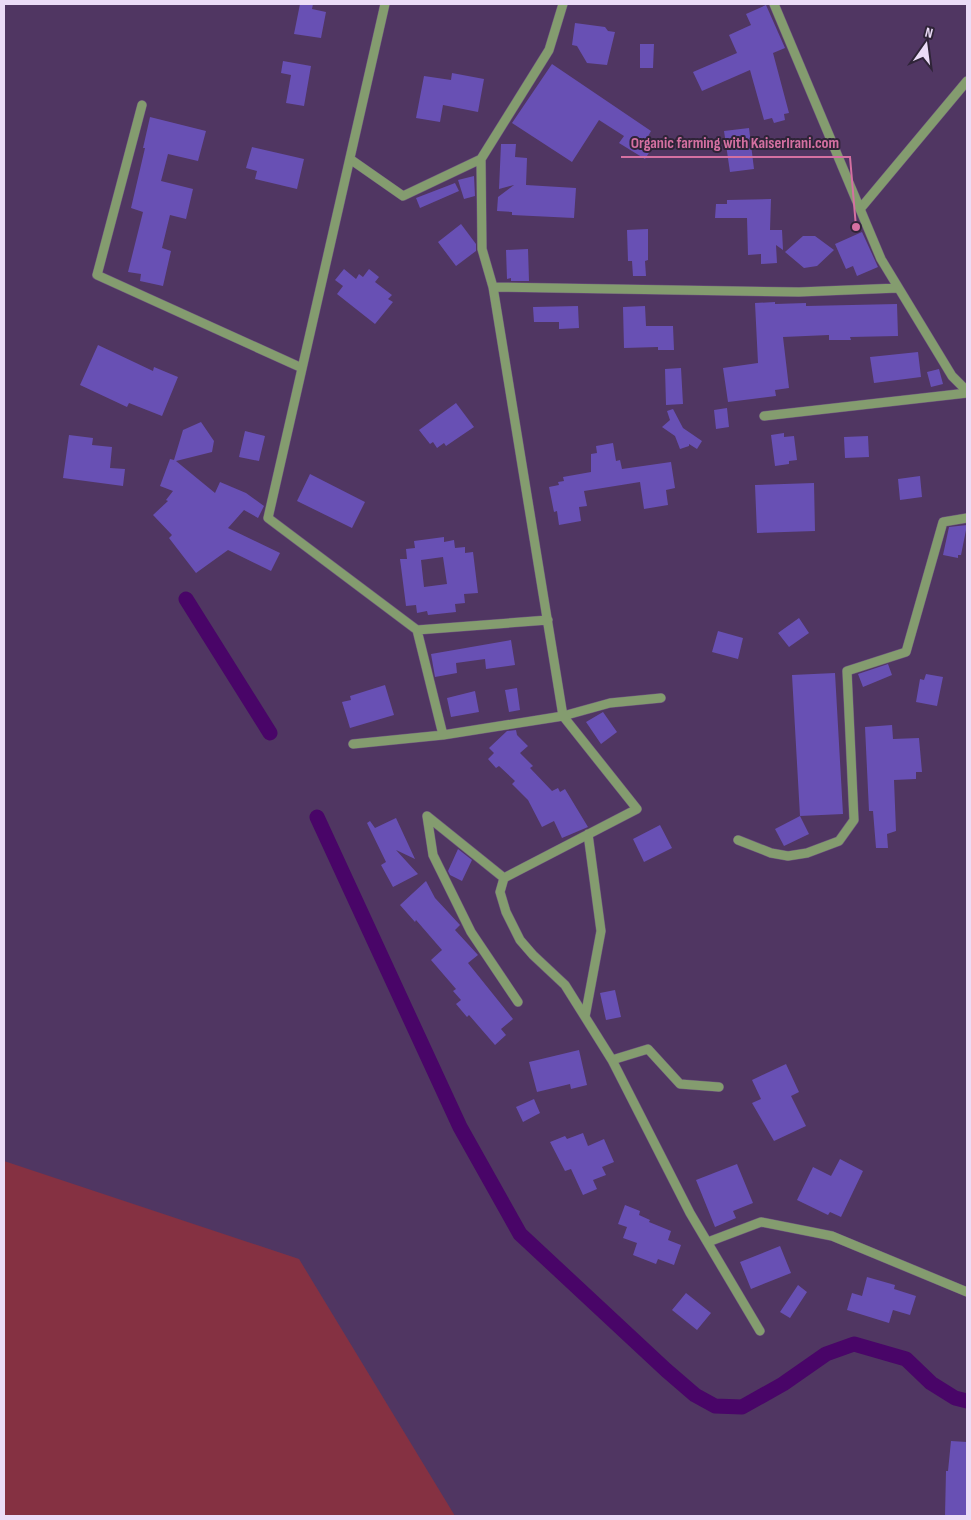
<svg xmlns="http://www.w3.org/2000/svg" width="971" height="1520" viewBox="0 0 971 1520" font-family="'Sofia Sans Condensed',sans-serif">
<rect width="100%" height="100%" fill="#503662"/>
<!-- green -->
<path fill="#853142" d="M4,1161l295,98 156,257h-451z"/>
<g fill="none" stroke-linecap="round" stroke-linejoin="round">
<!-- canal -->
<path stroke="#490568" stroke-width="15" d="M186,599l84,134
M317,817l143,310 60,107 146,136 29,25 20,11 27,1 41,-23 43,-30 28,-10 52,15 25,24 24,15 12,3"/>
</g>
<!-- building -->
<path fill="#6850b4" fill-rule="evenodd" d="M300,4h13l-1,5 14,3 -5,26 -27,-4z
M766,5l19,43 -12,5 16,60 -5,1 1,6 -11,3 -2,-5 -8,2 -14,-50 -48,21 -9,-19 44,-19 -8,-18 22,-10 -5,-11z
M575,23l30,4 3,4 7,1 -8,33 -20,-2 -10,-17 -5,-1z
M640,44h14l-1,24h-13z
M283,61l28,5 -7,40 -18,-3 5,-28 -10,-2z
M552,64l99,67 -5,9 8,5 -9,14 -26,-16 5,-7 -25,-16 -27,42 -60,-39z
M452,73l32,6 -6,33 -35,-7 -3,17 -24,-4 8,-42 27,4z
M150,117l56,14 -8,30 -30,-7 -7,27 32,8 -7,30 -16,-4 -8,33 9,3 -8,35 -23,-5 1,-7 -13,-2 15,-60 -12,-4 14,-60h-2z
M749,128l5,41 -24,3 -6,-41z
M501,144h15l-1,13 12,1 -1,27 50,3 -2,30 -62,-3v-3l-15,-1 1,-14 16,-12 -15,4z
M252,147l52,12 -7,30 -42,-10 2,-8 -11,-3z
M474,176l1,20 -11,3 -6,-19z
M455,183l4,8 -39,17 -4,-10z
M771,199l-1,31h12l1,20 -7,-5 1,18 -16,1v-10l-13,1 -1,-37h-32l1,-14h11v-4z
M461,224l15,20v7l-20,15 -18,-24z
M648,229v31l-3,1 1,15h-13l-1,-15h-4l-1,-31z
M862,232l16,35 -21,9 -4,-10 -7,3 -11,-25z
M803,236h12l19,14 -17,16 -13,2 -19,-16z
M528,249l1,32h-18v-3l-4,1 -1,-29z
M344,269l12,10 3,-5 4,3 6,-8 10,8 -4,5 17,13 -4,4 5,3 -18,22 -38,-30 6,-8 -8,-6z
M775,302v2l31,-1v3l91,-2 1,32 -48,1 1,3h-22v-5l-46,2 6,51 -14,2 1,6 -48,6 -5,-34 35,-5 -3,-60z
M578,306l1,22 -20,1v-7h-25l-1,-15z
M645,306l1,20h27l1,24h-16v-3l-34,1 -1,-41z
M98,345l55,26 1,-4 24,10 -16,39 -33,-13 -2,4 -47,-22z
M918,352l3,25 -47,6 -4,-26z
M681,368l2,36 -17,1 -1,-36z
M939,369l4,15 -12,3 -4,-15z
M456,403l18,24 -28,19 -2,-3 -7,5 -4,-6 -3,2 -11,-14z
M727,408l2,19 -13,2 -2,-19z
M673,409l10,19 19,13 -5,8 -8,-5v2l-9,3 -5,-13 -13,-9 8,-7 -3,-9z
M201,422l13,19 -2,11 -36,9 39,32 5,-11 26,11 18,13 -6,12 -14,-8 -16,18 52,25 -9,18 -43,-21 -32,23 -27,-35 3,-3 -19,-20 15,-14 -2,-1 7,-9 -13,-5 10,-27 4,1 9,-30z
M245,431l20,5 -6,25 -20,-4z
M784,433v4l10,-1 3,24 -8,1v3l-14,2 -4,-31z
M69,435l24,3 -1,7 20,2 -2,21 15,1 -2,17 -60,-8z
M868,436l1,21 -24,1 -1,-21z
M613,443l3,18 4,-1 2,9 49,-7 4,26 -9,2 2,15 -24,4 -4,-27 -56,9 3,15 -8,1 2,14 -22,4 -2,-14 -3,1 -5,-25 10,-2 -1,-3 6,-1 -1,-4 28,-5v-18l6,-1 -1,-7z
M310,474l55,28 -13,26 -55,-27z
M920,476l2,21 -22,3 -2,-21z
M814,483l1,48 -58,2 -2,-48z
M967,525l-6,30h-3v3l-15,-3 6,-28z
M444,537v5l10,-2 1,8 10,-1v6l8,-1 5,41 -14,1 1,9 -10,1 1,8 -28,3 -1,-4 -10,2 -1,-8 -10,1 -6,-47h7l-1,-10 9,-1 -1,-7zM443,557l4,27 -23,3 -3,-27z
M799,618l10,15 -20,14 -11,-14z
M718,631l25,7 -5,21 -26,-7z
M511,640l4,25 -29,4 -1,-10 -29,4 1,10 -22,4 -4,-23z
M888,664l4,11 -29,12 -5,-13z
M835,673l8,141 -43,2 -8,-141z
M926,674l17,3 -6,29 -21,-4 4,-23 4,1z
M385,685l9,30 -44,13 -8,-26 9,-2 -1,-4z
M517,688l3,22 -11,2 -4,-22z
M475,691l4,21 -28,5 -4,-19z
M603,712l14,20 -16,12 -15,-22z
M892,725l1,14 26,-1 3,34h-6v7l-22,1 2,51 -9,3 1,14h-12l-3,-37h-4l-4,-84z
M516,730l1,5 11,11 -8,7 13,13 -3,2 22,23 6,-3 2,4 5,-3 23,38 -26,11 -8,-17 -12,6 -14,-27 -16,-16 3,-3 -16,-15 -3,2 -8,-9 6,-6 -5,-5 18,-17z
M800,816l9,18 -25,12 -9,-17z
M396,818l19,41 -19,-9 22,24 -25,13 -12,-22 5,-3 -19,-39 3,-2 5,7z
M660,825l12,23 -28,14 -11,-23z
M458,849l14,11 -10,21 -12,-6 -2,-4z
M426,881l9,17 25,27 -5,5 23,25 -10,8 45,56 -12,10 5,6 -11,10 -26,-30 -2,2 -11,-13 5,-4 -8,-9 3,-2 -25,-29 11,-10 -26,-30 -1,2 -15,-17z
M615,990l6,27 -15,3 -6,-27z
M579,1050l8,35 -16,4 -1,-5 -33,8 -8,-30z
M786,1064l13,28 -8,4 15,30 -32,15 -22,-38 9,-4 -9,-19z
M534,1099l6,14 -17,9 -7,-15z
M583,1133l5,13 16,-7 10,23 -12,5 4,8 -13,5 4,9 -14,6 -12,-26 -6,2 -15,-29 15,-6 2,3z
M840,1159l23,12 -22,46 -11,-5 -2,3 -31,-15 16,-33 18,9z
M737,1164l16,39 -20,8 3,7 -21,9 -19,-47z
M625,1205l15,6 -1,4 11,5 -1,2 22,9 -3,9 13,5 -7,20 -16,-6 -2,5 -23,-9 4,-12 -14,-5 4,-11 -9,-3z
M780,1246l11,27 -40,16 -11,-27z
M867,1277l28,8 -1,4 22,7 -6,19 -17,-5 -4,13 -42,-13 5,-17 10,3z
M798,1285l9,7 -17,26 -10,-6z
M686,1293l25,20 -14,17 -25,-20z
M951,1441l16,1v74h-22l1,-45h2z"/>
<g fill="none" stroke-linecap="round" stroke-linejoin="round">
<!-- minor casing -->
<g stroke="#6c547d" stroke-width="10">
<path id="minor" d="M385,4l-117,514 149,112 26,105
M774,4l107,255 71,117 15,15
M142,105l-45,170 205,93
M350,159l53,37 78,-37
M860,209l107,-128
M493,287l306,5 99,-4
M764,416l203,-23
M417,630l131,-10
M353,744l90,-9 120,-19 47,-13 51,-5
M427,816l77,62 133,-69 -74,-93 -70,-429 -11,-38 -1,-90 68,-109 14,-46
M427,816l6,39 38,77 47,70
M738,840l33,13 17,3 19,-3 32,-12 15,-21 -7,-149 59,-19 37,-130 24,-4
M504,878l-4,14 6,20 14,28 13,15 32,30 47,75 78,153 70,118
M585,1017l16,-86 -13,-97
M612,1060l36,-11 32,35 39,3
M708,1242l53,-20 71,14 135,56"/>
</g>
<!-- minor -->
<use href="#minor" stroke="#849c6f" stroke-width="9"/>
</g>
<!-- callouts -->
<path fill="none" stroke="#d470a1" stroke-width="2" d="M856 227L850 157H621"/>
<circle fill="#d470a1" stroke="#2f2438" stroke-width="2" cx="856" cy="227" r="5"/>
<g font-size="16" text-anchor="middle" font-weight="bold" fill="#d470a1" stroke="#2f2438" stroke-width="4" stroke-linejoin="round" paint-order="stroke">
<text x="735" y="148">Organic farming with KaiserIrani.com</text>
</g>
<!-- border -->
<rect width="971" height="1520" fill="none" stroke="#ebdcf7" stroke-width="10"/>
<!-- north arrow -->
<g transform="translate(926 45) rotate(14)" stroke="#2f2438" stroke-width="4" paint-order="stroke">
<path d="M0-4L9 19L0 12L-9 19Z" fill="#ebdcf7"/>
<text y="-8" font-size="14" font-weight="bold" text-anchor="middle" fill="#ebdcf7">N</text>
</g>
</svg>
